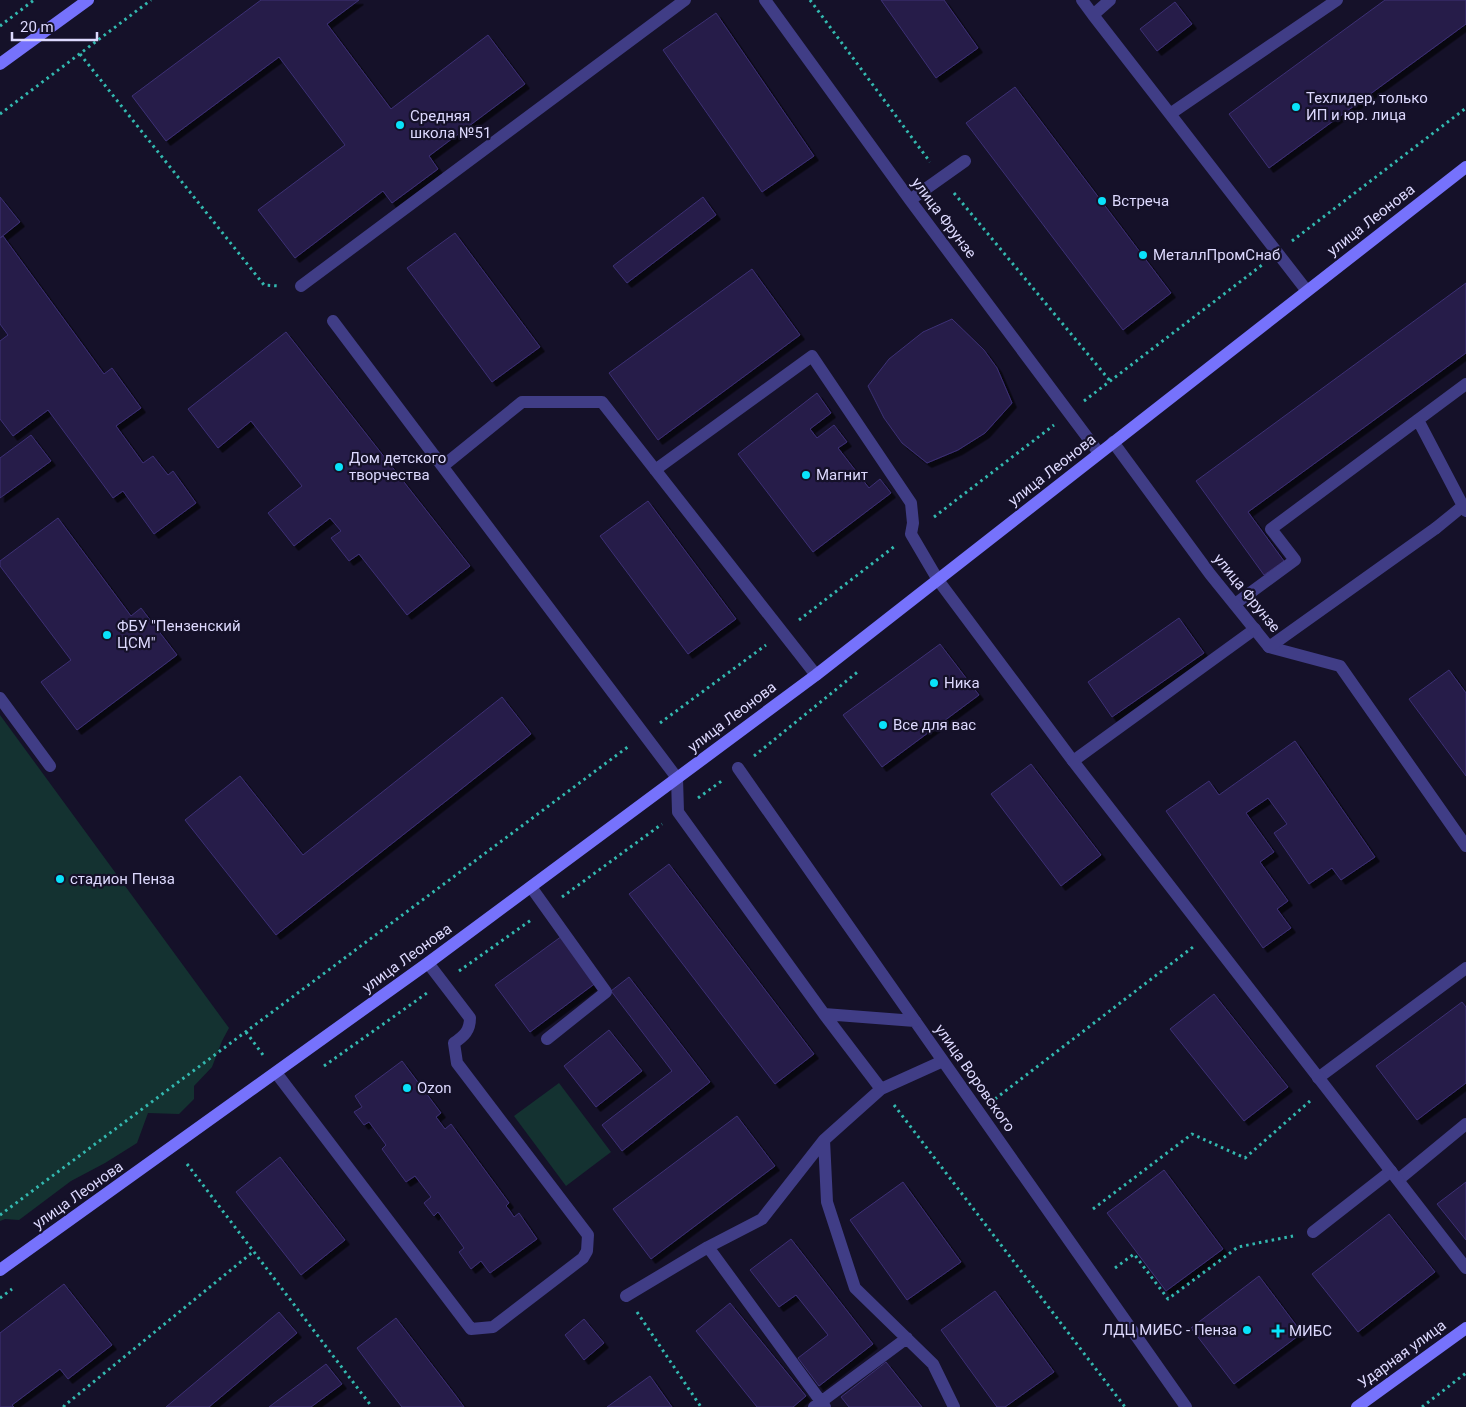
<svg xmlns="http://www.w3.org/2000/svg" width="1466" height="1407" viewBox="0 0 1466 1407" font-family="Roboto,sans-serif">
<defs>
<filter id="shadow"><feDropShadow dx="4.5" dy="4.5" stdDeviation="0" flood-color="#0009"/></filter>
</defs>
<rect width="100%" height="100%" fill="#151129"/>
<!-- green -->
<path fill="#143231" d="M0,715l229,313 -7,13 -10,26 -18,19v13l-15,15 -31,-1 -11,30 -32,20 -34,18 -52,39 -14,-1 -5,2z
M559,1083l52,69 -45,34 -52,-70z"/>
<!-- building -->
<path fill="#261d49" stroke="#3d3075" filter="url(#shadow)" d="M261,0h98l-32,24 64,85 97,-74 37,49 -96,72 9,13 -27,20 -19,14 -9,-12 -88,67 -37,-48 87,-65 -66,-88 -113,84 -34,-45z
M881,0h63l34,48 -42,30z
M1385,0h81v24l-197,144 -40,-54z
M1175,2l17,22 -35,27 -17,-22z
M716,13l98,143 -52,36 -99,-142z
M1015,87l156,206 -48,37 -157,-207z
M0,197l20,25 -20,16z
M703,197l13,18 -89,68 -14,-17z
M455,233l85,114 -48,35 -85,-114z
M3,236l101,138 8,-6 29,40 -25,18 27,37 10,-7 15,19 5,-4 23,32 -42,31 -31,-43 -10,7 -65,-88 -35,26 -13,-17v-78l8,-6 -8,-11v-86z
M752,269l48,66 -142,105 -49,-67z
M1466,283v70l-218,159 36,49 -20,14 -68,-94z
M952,319l32,31 13,18 15,35 -27,30 -27,17 -31,13 -25,-20 -18,-25 -16,-32 21,-27 34,-27z
M286,332l184,234 -63,49 -48,-61 -10,7 -18,-23 10,-7 -11,-13 -36,28 -26,-33 34,-27 -51,-65 -33,27 -30,-39z
M817,393l14,20 -21,16 7,9 17,-13 13,17 -9,6 31,40 11,-9 11,14 -78,59 -75,-98z
M31,435l20,26 -51,37v-40z
M648,501l88,118 -48,35 -88,-118z
M58,518l73,98 10,-8 36,47 -100,75 -36,-48 30,-22 -71,-94v-5z
M1179,618l25,35 -92,64 -24,-35z
M940,644l39,51 -97,72 -39,-52z
M1449,670l17,23v83l-57,-77z
M502,697l29,37 -255,201 -91,-115 55,-44 63,79z
M1295,741l80,116 -34,23 -9,-12 -23,16 -35,-51 13,-9 -19,-26 -22,15 28,39 -14,10 28,39 -11,8 14,19 -28,20 -97,-137 43,-30 10,14z
M1031,764l70,91 -40,31 -70,-92z
M669,864l145,190 -39,30 -146,-190z
M562,936l35,46 -67,50 -35,-47z
M629,977l81,105 -88,69 -20,-26 70,-54 -61,-80z
M1214,994l74,93 -44,34 -74,-92z
M1462,1002l4,5v76l-49,37 -41,-54z
M609,1030l33,41 -46,36 -32,-41z
M402,1061l39,52 -5,4 9,12 6,-5 58,79 -3,3 4,5 4,6 5,-4 18,26 -47,34 -9,-12 -10,8 -12,-17 5,-4 -26,-36 -4,4 -10,-13 7,-6 -16,-21 -9,6 -24,-33 4,-4 -17,-23 -5,3 -10,-13 8,-5 -7,-11z
M737,1116l38,50 -124,93 -38,-50z
M280,1157l65,83 -44,35 -65,-83z
M1164,1170l59,79 -57,42 -59,-78z
M903,1182l58,80 -54,38 -57,-80z
M1466,1182v58l-29,-36z
M1389,1214l46,58 -77,60 -46,-58z
M791,1239l82,105 -54,42 -21,-28 30,-23 -32,-40 -17,12 -29,-37z
M1259,1276l43,57 -68,51 -43,-56z
M64,1284l48,61 -44,34 -8,-10 -48,36 2,2h-14v-74z
M995,1291l59,81 -49,35h-8l-56,-77z
M730,1303l76,93 -13,11h-36l-61,-76z
M279,1312l18,21 -88,74h-43z
M396,1318l60,78 8,11h-62l-24,-31 -21,-28z
M584,1319l20,24 -20,17 -19,-25z
M886,1362l36,45h-73l-8,-10z
M326,1364l16,20 -31,23h-42z
M650,1376l22,31h-65z"/>
<g fill="none" stroke-linecap="round" stroke-linejoin="round">
<!-- path -->
<path stroke="#33b9b0" stroke-width="3" stroke-dasharray="2.5 4" stroke-linecap="butt" d="M810,0l120,162
M0,26l34,-26
M80,54l184,231 16,1
M0,114l151,-114
M954,193l157,189
M1292,241l174,-133
M1084,401l178,-136
M934,517l120,-92
M799,620l96,-74
M660,723l106,-78
M754,756l106,-86
M698,798l25,-18
M562,897l100,-73
M459,971l72,-51
M246,1032l17,23
M324,1066l103,-73
M995,1099l198,-152
M894,1105l231,302
M187,1164l185,243
M1093,1209l99,-75 53,24 65,-57
M0,1215l629,-469
M1115,1268l19,-14 34,45 70,-52 55,-11
M0,1298l12,-9
M637,1312l64,95
M65,1407l-1,-1 190,-155
M1422,1407l44,-34"/>
<!-- lane -->
<path stroke="#403d86" stroke-width="12" d="M765,0l145,200 189,253
M1082,0l11,15 17,-15
M1093,15l77,99
M910,200l55,-39
M301,286l384,-286
M1307,291l-137,-177 167,-114
M333,321l344,457 1,34 146,202 91,7 271,386
M1418,420l45,86
M443,466l79,-64h80l214,273
M655,470l157,-114 99,147 2,20 -2,11 27,46
M1436,528l27,-22 3,5
M1235,604l60,-44 -24,-31 195,-145
M1269,647l71,19 126,180
M1073,761l182,-132
M531,887l75,105 -59,47
M824,1014l57,75
M943,1061l-62,28 -57,51 3,62 28,86 78,76 21,43
M277,1074l194,255 22,-2 90,-69 4,-7 1,-16 -131,-172 -3,-20c10,-7 16,-12 16,-25l-42,-55
M1318,1078l148,-110
M1398,1180l68,-56
M1313,1232l78,-61
M708,1247l117,160
M626,1296l82,-49 54,-28 62,-79
M814,1407l93,-69"/>
<!-- street -->
<path stroke="#403d86" stroke-width="12" d="M1113,442l97,132 59,73 167,-119
M938,580l135,181 393,507
M0,698l50,68
M738,768l177,253"/>
<!-- secondary -->
<path stroke="#7672fc" stroke-width="12" d="M0,64l88,-64
M0,1270l428,-307 388,-288 650,-508
M1357,1407l109,-79"/>
</g>
<!-- markers -->
<g fill="#09e2fa" stroke="#151129" stroke-width="2">
<circle cx="1296" cy="107" r="5"/>
<circle cx="400" cy="125" r="5"/>
<circle cx="1102" cy="201" r="5"/>
<circle cx="1143" cy="255" r="5"/>
<circle cx="339" cy="467" r="5"/>
<circle cx="806" cy="475" r="5"/>
<circle cx="107" cy="635" r="5"/>
<circle cx="934" cy="683" r="5"/>
<circle cx="883" cy="725" r="5"/>
<circle cx="60" cy="879" r="5"/>
<circle cx="407" cy="1088" r="5"/>
<circle cx="1247" cy="1330" r="5"/>
<path d="M1275.5 1323.5h5v5h5v5h-5v5h-5v-5h-5v-5h5z"/>
</g>
<g text-anchor="middle" dominant-baseline="central" stroke-width="4.5" stroke-linejoin="round" paint-order="stroke">
<!-- poi labels -->
<g font-size="15" fill="#ddd9fe" stroke="#151129" text-anchor="start">
<text x="1306" y="98">Техлидер, только<tspan x="1306" dy="17">ИП и юр. лица</tspan></text>
<text x="410" y="116">Средняя<tspan x="410" dy="17">школа №51</tspan></text>
<text x="1112" y="201">Встреча</text>
<text x="1153" y="255">МеталлПромСнаб</text>
<text x="349" y="458">Дом детского<tspan x="349" dy="17">творчества</tspan></text>
<text x="816" y="475">Магнит</text>
<text x="117" y="626">ФБУ "Пензенский<tspan x="117" dy="17">ЦСМ"</tspan></text>
<text x="944" y="683">Ника</text>
<text x="893" y="725">Все для вас</text>
<text x="70" y="879">стадион Пенза</text>
<text x="417" y="1088">Ozon</text>
<text x="1237" y="1330" text-anchor="end">ЛДЦ МИБС - Пенза</text>
<text x="1289" y="1331">МИБС</text>
</g>
<!-- street labels -->
<g font-size="15" fill="#ddd9fe" stroke="#151129">
<text transform="translate(944 218) rotate(53)">улица Фрунзе</text>
<text transform="translate(1371 220) rotate(-38)">улица Леонова</text>
<text transform="translate(1052 470) rotate(-38)">улица Леонова</text>
<text transform="translate(1247 593) rotate(51)">улица Фрунзе</text>
<text transform="translate(732 717) rotate(-37)">улица Леонова</text>
<text transform="translate(407 958) rotate(-36)">улица Леонова</text>
<text transform="translate(975 1078) rotate(55)">улица Воровского</text>
<text transform="translate(78 1195) rotate(-35)">улица Леонова</text>
<text transform="translate(1402 1354) rotate(-36)">Ударная улица</text>
</g>
</g>
<!-- scale -->
<path d="M12 32v8h85v-8" fill="none" stroke="#ddd9fe" stroke-width="2.5"/>
<text x="20" y="32" font-size="15" fill="#ddd9fe" stroke="#151129" stroke-width="4" paint-order="stroke">20 m</text>
</svg>
